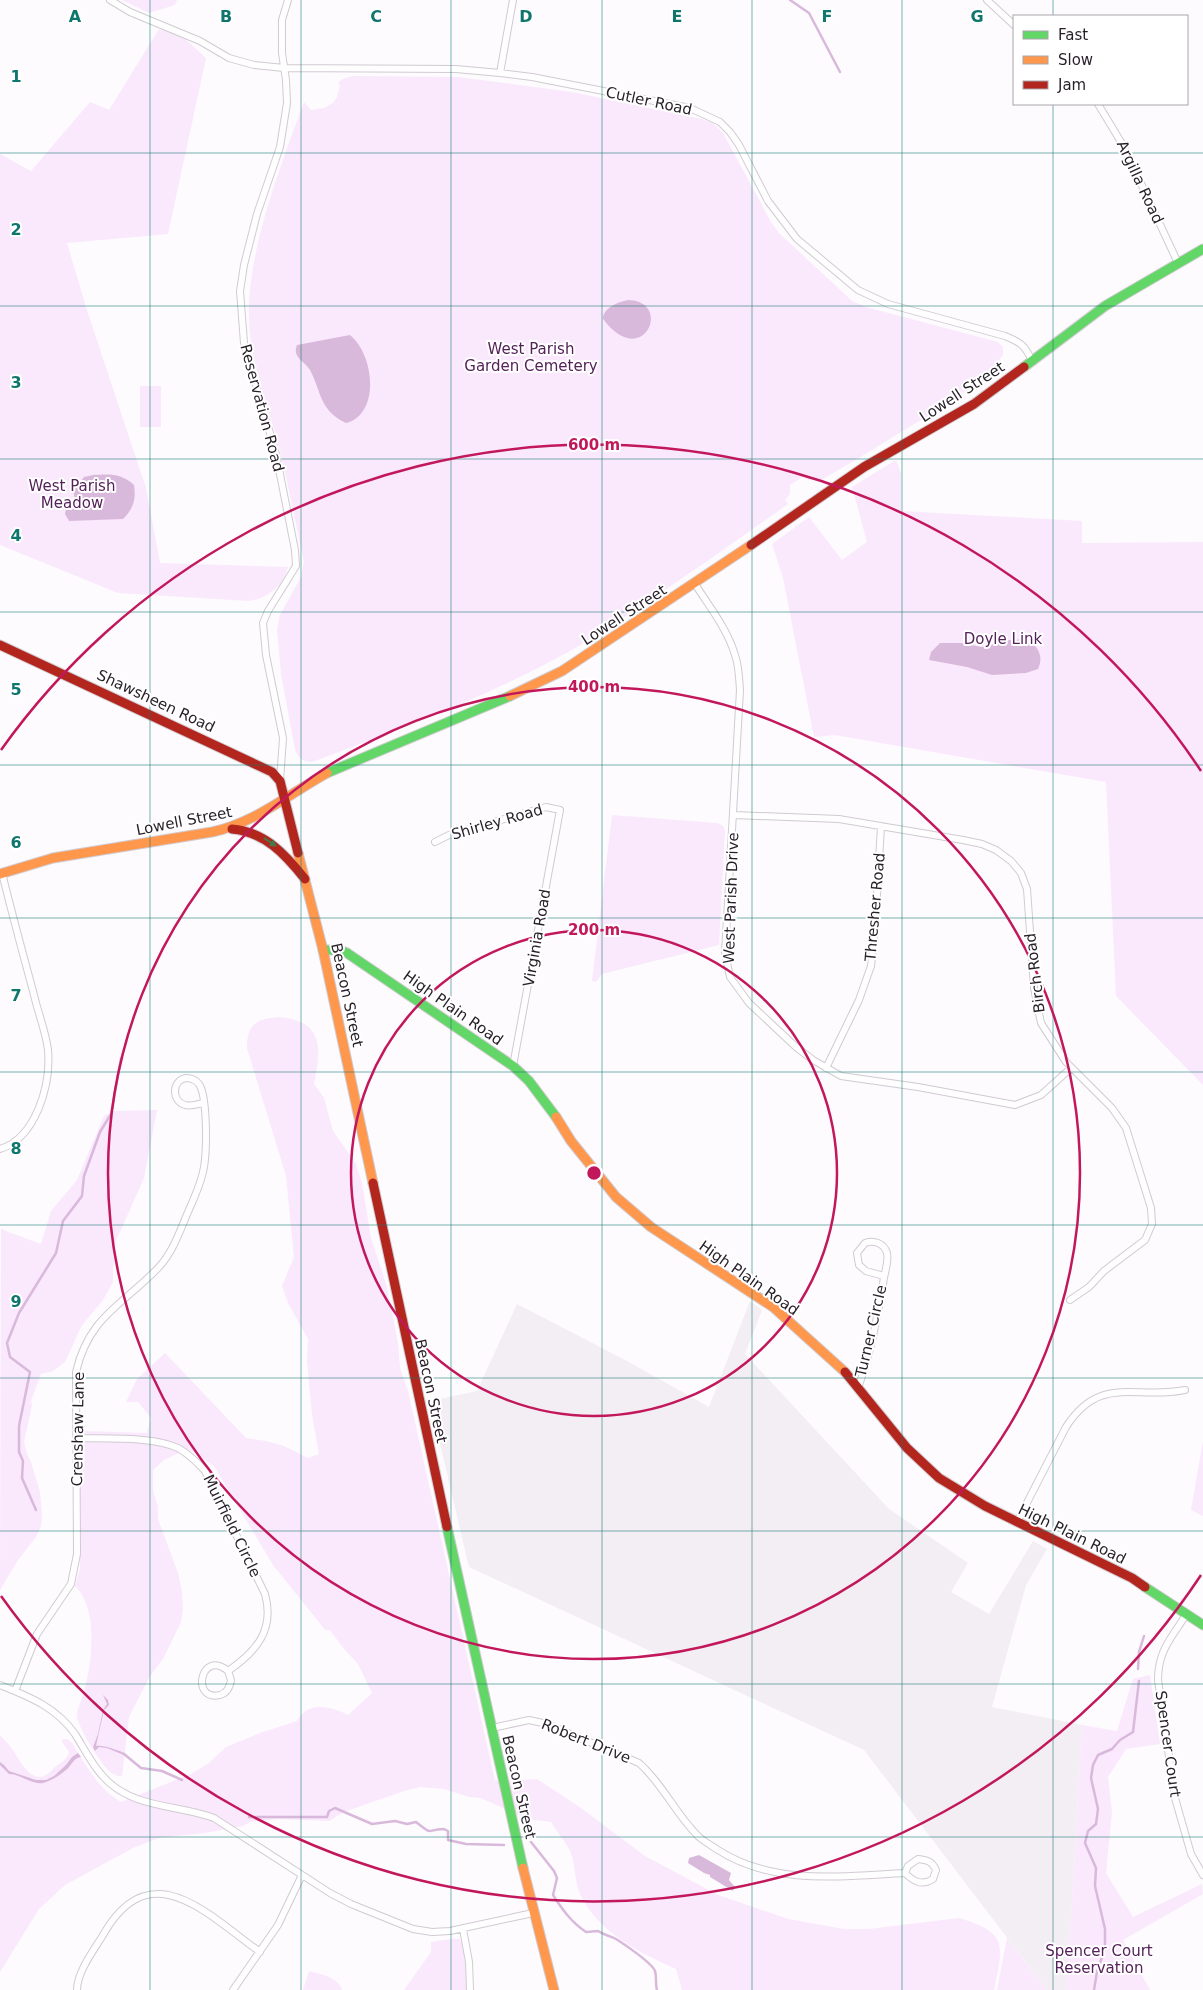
<svg xmlns="http://www.w3.org/2000/svg" width="1203" height="1990" viewBox="0 0 1203 1990" font-family="'DejaVu Sans',sans-serif">
<rect width="100%" height="100%" fill="#fdfbfe"/>
<!-- built -->
<path fill="#f3edf4" d="M750,1301l12,9 -17,44 144,155 79,54 -17,29 38,22 44,-73 14,8 -21,36 -34,122 90,18 -15,265h-20l-183,-240 -395,-183 -39,-166 47,-10 40,-87 110,57 82,46z"/>
<!-- green -->
<path fill="#fae8fc" d="M122,0h55l-2,5 -26,8z
M159,29l24,8 23,21 -38,176 -101,9 19,64 60,181 14,75 128,4c-5,20 -20,31 -39,34l-131,-8 -118,-48v-391l31,17 59,-69 19,8z
M356,76l102,1 114,15 130,27 11,4 10,10 48,89 8,11 73,68 14,6 132,35 5,5v8c-27,33 -61,53 -97,74 -29,18 -59,36 -88,53l-2,-3 -7,1 -7,-3 -12,8v9l-5,6 3,4c-49,35 -97,69 -147,102 -27,18 -55,37 -84,52 -78,42 -162,73 -245,104 -8,0 -14,-4 -17,-12l-14,-76 -4,-45 3,-14 21,-38 3,-15c-8,-37 -15,-74 -24,-111 -11,-45 -30,-86 -31,-133 -2,-67 32,-153 55,-216l7,8 13,-2 9,-5 4,-6 3,-11 -2,-3c5,-5 11,-7 18,-7z
M140,386h21v41h-21z
M896,460l5,14v37l181,10v22l121,-1v543l-87,-89 -10,-214 -271,-47 -21,2 -31,-159 -11,-34 37,-27 33,43 25,-18 -15,-55z
M612,815l105,8 6,3 2,5 -6,114 -117,29 -6,8 -4,-1z
M279,1017c44,4 43,30 35,67l10,14 9,33 23,33 6,19 9,55 16,49 11,56 2,25 8,23 87,390 42,-2 44,29 64,48 73,39 70,24 56,10h25l90,-11c50,15 44,27 35,72h-312l-6,-21c-35,-16 -77,-36 -95,-73 -7,-14 -5,-31 -11,-45 -5,-10 -13,-19 -19,-29l-24,-3 -46,-21 -12,-1 -25,-8 -24,-2 -16,4 -60,21 -15,9 -51,-2 -28,3 -7,4 -39,7 -46,5 -25,10 -68,37 -26,24 -39,63v-237c5,5 9,10 13,15 9,14 21,40 40,19 6,-6 14,-8 16,-17l-7,-10 1,-3h4l5,4c14,22 25,45 49,59l70,-28 18,-11 17,-16 34,-14 37,-12c11,-20 33,-15 51,-6l24,-22 -14,-29 -14,-15 -14,-19h-5l-3,-4 -49,-61 -59,-99 -26,-17 -24,11 -11,10v21l5,16v12l20,54 4,18 1,18 -2,13 -18,37 -13,17 -21,41 -7,59c-6,0 -9,-2 -14,-6 -8,-8 -32,-45 -31,-56 1,-7 5,-15 7,-22 8,-29 15,-83 -9,-106l5,-18v-113l3,-24 64,2 4,-15 -13,-16h-12l11,-23 28,-26 81,85 20,3 18,5 24,12 11,-4 -7,-39 -5,-55 1,-21 -20,-36 -6,-17 12,-29 -8,-81 -39,-128c0,-24 9,-29 32,-31z
M157,1110l-13,68 -29,65 1,15 -3,9v15l-10,18 -21,25 -17,37 -12,9 -12,3 -10,27 1,4 -8,37 3,12 4,8 9,30 2,23 -1,11 -5,11 -18,23 -18,30 1,-361 40,15 10,-33 26,-31 27,-64 10,-5z
M1203,1441v75l-12,-6z
M1150,1675l10,69 -34,5 -18,28 4,35 -6,61 27,44 69,-33 1,10 -80,46 27,50h-83l15,-265 35,6 16,-52z
M1007,1938l40,52h-50z
M452,1939h8l6,17 2,34h-64l27,-38v-10z
M309,1971c12,3 29,6 33,19h-39z"/>
<!-- water -->
<path fill="#d9b9db" d="M628,300c46,1 15,72 -25,19 0,-11 15,-17 25,-19z
M350,335c24,19 31,79 -4,88 -27,-13 -24,-30 -36,-53 -6,-10 -18,-12 -13,-25z
M93,475c17,-1 28,-2 41,10 2,14 0,23 -11,34l-54,2 -4,-7 1,-5c8,-5 10,-10 7,-18l11,-14z
M1028,639c10,8 16,17 10,30l-12,4 -34,2 -25,-8 -38,-7 2,-8 9,-9h21l21,4 27,-7z
M103,1695l5,5 1,5 -5,5 -8,36c9,-1 19,4 29,7l1,3 -19,-8 -8,-1 -4,4 -2,-4 5,-13 5,-24 4,-6z
M78,1753l3,4c-6,1 -8,5 -12,10 -5,6 -18,14 -26,16 -12,2 -22,-9 -34,-9l-9,-9v-3l4,3 5,6 27,9h10l8,-4 12,-11 6,-8z
M699,1855l32,18 -2,7 6,7 -2,4 -23,-14v-2l-6,-2 -16,-10 1,-5z"/>
<g fill="none" stroke-linecap="round" stroke-linejoin="round">
<!-- stream -->
<path stroke="#d9b9db" stroke-width="2.5" d="M790,0l19,13 31,59
M36,1510l-14,-32 1,-17 -4,-9v-26l11,-54 -20,-15 -3,-14 12,-30 37,-60 7,-32 19,-25 2,-20 16,-44 11,-18 10,-56
M1138,1669l1,-17 5,-16
M124,1754l17,14 21,3 20,9
M249,1817h78l2,-6 6,-3 37,16 23,-3 12,3 9,-2c19,15 9,7 28,7l4,2v9l18,4 38,1
M531,1842l23,29 3,7 -4,17c9,14 18,27 33,37l12,-1c6,4 12,5 18,8 8,5 36,24 39,32 2,6 0,12 2,19
M1094,1990l3,-18 8,-24v-19l-10,-43 1,-18 -11,-25 3,-12 8,-7 2,-15 -7,-31 2,-13 5,-10 14,-6 8,-9 13,-8 6,-51"/>
<!-- street casing -->
<g stroke="#d0cbd1" stroke-width="8">
<path id="street" d="M110,0l20,12 70,29 29,17 25,7 30,3 172,1 44,4 32,4 158,31 30,14 10,10 9,13 29,56 29,38 61,51 30,14 117,32c15,6 20,9 27,25
M987,0l27,25
M500,73l13,-73
M1098,104l26,43 54,116
M695,584c14,22 33,46 40,71 4,11 4,23 5,35l-15,263 5,24 19,26 47,44 17,13 28,16 77,11 97,18 26,-10 30,-27
M280,781l3,-43 -17,-83 -3,-32 5,-12 28,-45 -1,-16 -19,-96 -32,-111 -4,-52 4,-26 13,-51 23,-67 7,-44 -1,-23 -4,-27v-33l6,-20
M734,815l105,4 124,21 19,4 14,6 15,11 10,12 6,16 7,99 7,35 25,39 46,46 14,20 25,80 1,16 -7,16 -41,31 -15,16 -19,13
M435,842l14,-7 97,-28 14,3 -47,256
M826,1068l33,-68 12,-34 4,-36 6,-104
M0,1149c36,-11 51,-64 48,-99 -2,-18 -10,-37 -14,-55 -11,-41 -22,-81 -32,-122
M859,1385c12,-33 18,-67 24,-101 1,-10 6,-22 4,-31 -3,-10 -13,-13 -22,-10l-8,10 2,12 7,6 18,5
M77,1438c28,1 76,-2 101,10 11,6 19,14 27,23l60,123c10,36 -9,58 -37,77l3,9c-1,7 -4,13 -11,15 -30,7 -19,-47 8,-24
M1017,1522l49,-95c34,-53 69,-27 119,-37
M1186,1615c-15,23 -28,36 -28,65l17,118 16,56 12,21
M0,1685c30,12 56,22 75,49 12,19 22,41 41,54 28,20 66,18 98,30l116,75 21,11 62,25 19,3 18,-1 83,-18
M15,1691l22,-57 34,-50 6,-30 -1,-182c13,-56 47,-67 83,-105 16,-17 23,-43 33,-64 5,-12 10,-23 12,-36 3,-18 3,-63 -3,-79 -2,-6 -8,-10 -15,-10 -14,2 -15,23 -1,27 6,2 13,-1 18,-2
M492,1728l37,-8 18,4 92,39c24,21 37,52 60,74 6,5 13,9 19,13 56,36 124,26 187,23
M918,1859c9,1 14,2 18,11l-3,9c-11,7 -19,3 -28,-6l3,-7z
M463,1929l6,33 1,28
M77,1990c0,-18 17,-40 26,-55 47,-83 104,-21 157,17
M233,1990l45,-65 24,-50"/>
</g>
<!-- fast casing -->
<g stroke="#d0cbd1" stroke-width="11">
<path id="fast" d="M1024,367l81,-61 98,-57
M327,773l183,-77
M323,950h16l8,3 166,113 16,15 27,36
M447,1527l76,341
M1145,1587l58,38"/>
</g>
<!-- slow casing -->
<g stroke="#d0cbd1" stroke-width="11">
<path id="slow" d="M510,696l52,-25 189,-126
M298,853l25,97 50,233
M0,874l53,-16 159,-26c43,-9 77,-38 115,-59
M556,1117l15,24 45,56 35,30 122,80 72,65
M523,1868l31,122"/>
</g>
<!-- jam casing -->
<g stroke="#d0cbd1" stroke-width="11">
<path id="jam" d="M751,545l113,-78 110,-63 50,-37
M0,645l272,127 8,9 18,72
M232,829c33,3 53,25 73,50
M373,1183l74,344
M845,1372l62,76 32,30 46,28 147,72 13,9"/>
</g>
<!-- street -->
<use href="#street" stroke="#fffeff" stroke-width="6"/>
<!-- fast -->
<use href="#fast" stroke="#63d668" stroke-width="9"/>
<!-- slow -->
<use href="#slow" stroke="#ff974d" stroke-width="9"/>
<!-- jam -->
<use href="#jam" stroke="#b3261e" stroke-width="9"/>
</g>
<!-- one-way arrows -->
<defs><path id="oneway-solid" d="M-6-.8H1V-3.2L6.5 0L1 3.2V.8H-6Z" transform="scale(1.25)"/></defs>
<use fill="#457a48" href="#oneway-solid" transform="translate(270 842) rotate(33)"/>
<!-- grid -->
<path fill="none" stroke="#0f766e" stroke-width="1" stroke-opacity="0.55" d="M150,0v1990M301,0v1990M451,0v1990M602,0v1990M752,0v1990M902,0v1990M1053,0v16M1053,104v1886M0,153h1203M0,306h1203M0,459h1203M0,612h1203M0,765h1203M0,918h1203M0,1072h1203M0,1225h1203M0,1378h1203M0,1531h1203M0,1684h1203M0,1837h1203"/>
<!-- distance rings -->
<g fill="none" stroke="#c2185b" stroke-width="2.5">
<circle cx="594" cy="1173" r="243"/>
<circle cx="594" cy="1173" r="486"/>
<path d="M1201 1575A728 728 0 0 1 1 1596M1 750A728 728 0 0 1 1201 771"/>
</g>
<g text-anchor="middle" dominant-baseline="central" stroke-width="4" stroke-linejoin="round" paint-order="stroke">
<!-- street labels -->
<g font-size="15" fill="#271f28" stroke="#fff">
<text transform="translate(649 101) rotate(12)">Cutler Road</text>
<text transform="translate(1140 182) rotate(65)">Argilla Road</text>
<text transform="translate(962 392) rotate(-33)">Lowell Street</text>
<text transform="translate(262 408) rotate(75)">Reservation Road</text>
<text transform="translate(624 615) rotate(-33)">Lowell Street</text>
<text transform="translate(156 701) rotate(25)">Shawsheen Road</text>
<text transform="translate(184 821) rotate(-11)">Lowell Street</text>
<text transform="translate(497 822) rotate(-16)">Shirley Road</text>
<text transform="translate(731 898) rotate(-88)">West Parish Drive</text>
<text transform="translate(875 907) rotate(-85)">Thresher Road</text>
<text transform="translate(537 938) rotate(-80)">Virginia Road</text>
<text transform="translate(1035 973) rotate(-97)">Birch Road</text>
<text transform="translate(347 995) rotate(78)">Beacon Street</text>
<text transform="translate(453 1008) rotate(35)">High Plain Road</text>
<text transform="translate(749 1278) rotate(35)">High Plain Road</text>
<text transform="translate(871 1331) rotate(-77)">Turner Circle</text>
<text transform="translate(431 1391) rotate(78)">Beacon Street</text>
<text transform="translate(78 1429) rotate(-89)">Crenshaw Lane</text>
<text transform="translate(232 1526) rotate(64)">Muirfield Circle</text>
<text transform="translate(1072 1534) rotate(26)">High Plain Road</text>
<text transform="translate(586 1741) rotate(22)">Robert Drive</text>
<text transform="translate(1168 1744) rotate(82)">Spencer Court</text>
<text transform="translate(519 1787) rotate(77)">Beacon Street</text>
</g>
<!-- park labels -->
<g font-size="15" fill="#55215a" stroke="#fff">
<text x="531" y="349">West Parish<tspan x="531" dy="17">Garden Cemetery</tspan></text>
<text x="72" y="486">West Parish<tspan x="72" dy="17">Meadow</tspan></text>
<text x="1003" y="639">Doyle Link</text>
<text x="1099" y="1951">Spencer Court<tspan x="1099" dy="17">Reservation</tspan></text>
</g>
</g>
<g font-size="16" text-anchor="middle" font-weight="bold" fill="#0f766e" stroke="#fff" stroke-width="4" stroke-linejoin="round" paint-order="stroke">
<text x="75" y="22">A</text>
<text x="226" y="22">B</text>
<text x="376" y="22">C</text>
<text x="526" y="22">D</text>
<text x="677" y="22">E</text>
<text x="827" y="22">F</text>
<text x="977" y="22">G</text>
<text x="16" y="82">1</text>
<text x="16" y="235">2</text>
<text x="16" y="388">3</text>
<text x="16" y="541">4</text>
<text x="16" y="695">5</text>
<text x="16" y="848">6</text>
<text x="16" y="1001">7</text>
<text x="16" y="1154">8</text>
<text x="16" y="1307">9</text>
</g>
<circle cx="594" cy="1173" r="8" fill="#c2185b" stroke="#fff" stroke-width="2.5"/>
<g font-size="15" text-anchor="middle" font-weight="bold" fill="#c2185b" stroke="#fff" stroke-width="4" stroke-linejoin="round" paint-order="stroke">
<text x="594" y="450">600 m</text>
<text x="594" y="692">400 m</text>
<text x="594" y="935">200 m</text>
</g>
<!-- legend -->
<rect x="1013" y="15" width="175" height="90" fill="#ffffff" stroke="#a9a5a9"/>
<rect x="1023" y="31" width="25" height="8" fill="#63d668" stroke="#a9a5a9"/>
<text x="1058" y="40" font-size="15" fill="#271f28">Fast</text>
<rect x="1023" y="56" width="25" height="8" fill="#ff974d" stroke="#a9a5a9"/>
<text x="1058" y="65" font-size="15" fill="#271f28">Slow</text>
<rect x="1023" y="81" width="25" height="8" fill="#b3261e" stroke="#a9a5a9"/>
<text x="1058" y="90" font-size="15" fill="#271f28">Jam</text>
</svg>
